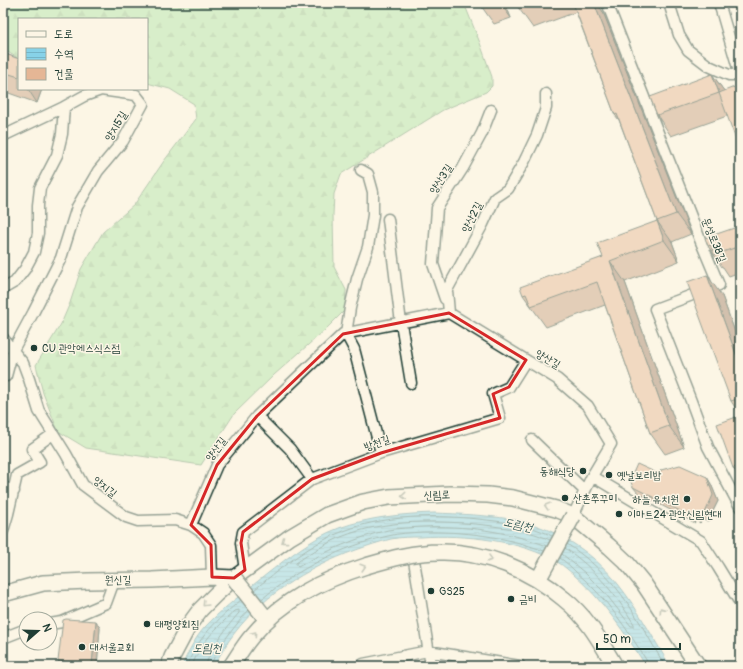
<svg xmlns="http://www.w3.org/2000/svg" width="743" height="669" viewBox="0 0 743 669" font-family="Pangolin,'Poor Story',sans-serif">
<defs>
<pattern id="forest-firs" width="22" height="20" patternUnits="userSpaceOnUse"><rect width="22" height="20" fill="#aee5a8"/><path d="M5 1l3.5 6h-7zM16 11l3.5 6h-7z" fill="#95c591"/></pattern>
<pattern id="water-rules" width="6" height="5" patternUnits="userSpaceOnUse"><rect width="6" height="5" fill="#87d2e8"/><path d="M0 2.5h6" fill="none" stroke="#74b5c8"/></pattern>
</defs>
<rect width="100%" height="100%" fill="#fcf5e5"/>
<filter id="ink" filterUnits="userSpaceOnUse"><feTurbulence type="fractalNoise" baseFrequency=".025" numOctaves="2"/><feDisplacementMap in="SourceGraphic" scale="8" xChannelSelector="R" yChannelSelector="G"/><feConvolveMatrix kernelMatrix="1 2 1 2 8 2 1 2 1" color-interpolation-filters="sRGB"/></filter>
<g filter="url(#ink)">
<!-- forest -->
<path fill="url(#forest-firs)" stroke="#66916e" d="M3,3h461l16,40 12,34v9l-6,6 -43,18 -102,64 -7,20 -1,21 1,52 12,23 -1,20 -20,20 -51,45 -40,39 -33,51 -115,-17 -28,-17 -15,-38 -7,-28 25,-41 9,-21 11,-34 22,-37 31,-27 30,-44 32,-42 -2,-15 -24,-15 -23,-6v-64h-128v40l-16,-10z"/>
<!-- water -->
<path fill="url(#water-rules)" stroke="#5d96a0" d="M434,513c26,1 51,2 76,6 43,7 81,31 108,65 20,25 35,54 52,82h-24c-21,-33 -43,-66 -73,-92 -5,-4 -9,-8 -14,-11 -38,-23 -95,-29 -138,-26 -11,0 -20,0 -30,2 -12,3 -24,7 -35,11 -50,18 -98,48 -128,92 -5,8 -10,16 -14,24h-32c6,-14 13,-28 23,-39 15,-16 32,-29 48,-42 27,-21 54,-45 86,-57 31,-11 63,-14 95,-15z"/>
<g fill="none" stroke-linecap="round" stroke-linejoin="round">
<!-- shore -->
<path stroke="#49797c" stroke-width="1" d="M567,544c18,12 33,25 47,41 20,24 35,54 51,81
M547,546c-40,-15 -83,-21 -125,-19 -12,1 -23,1 -34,3 -30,7 -62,21 -90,37l-2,-2v-2c14,-10 29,-19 45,-26 45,-18 97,-17 144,-12 22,3 45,5 65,15
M562,554l23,19 20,20 26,33h3v-2c-19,-31 -39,-55 -69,-76
M560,558c6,4 11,9 16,14 30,25 52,58 72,91l1,3
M254,590c23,-19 46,-38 72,-51 46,-24 102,-25 152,-20 25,3 52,5 74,17
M262,599c35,-30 81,-53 126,-63 11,-3 22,-3 34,-4 41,-1 83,4 122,19
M187,666c10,-28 31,-47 54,-66
M192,666c8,-23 25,-39 43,-55l4,-1v3c-9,10 -32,40 -33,53
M211,666c2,-14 28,-45 38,-56"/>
<!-- street casing -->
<g stroke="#1f3d34" stroke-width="13">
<path id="street" d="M607,3l94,239 18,43 -64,24 36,92 17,46 32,60
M669,3l10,32 9,15 21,16 20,9h11l-21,-72
M3,136l61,-29
M361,170l7,4 5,18v23l-5,32 -11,32 -7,29 -4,26 8,15 27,104
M388,219l13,104 10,60
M3,289l12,-7 10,-13 9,-17 4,-19v-28l2,-17 17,-33 5,-21 2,-27 20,-11 17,-6 35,5 7,9 -20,37 -25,30 -21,36 -16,51 -28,55 -20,37 -7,26h-3
M445,299l-12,-35 4,-56 26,-40 19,-35 9,-23
M449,313l-2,-23 36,-66 12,-26 13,-9 16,-27 13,-27 9,-27v-14
M3,338l20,25 6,16 10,32 27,43 17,31 43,32 12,4 37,-1 16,5 12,8 8,12 1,32
M257,416l33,33 22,30
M532,440l53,51
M592,476l109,65 17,26 22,36
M3,487l11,4
M191,525l26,-60 40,-49 86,-82 106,-21 108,66 31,27 23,38 -19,32 -19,40
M3,531l5,-17 9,-39 23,-13 -8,-13 21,-15
M413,554l18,112
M245,570l-4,-27 2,-11 69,-53 69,-26 119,-35 -7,-24 16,-7 17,-27
M50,624l12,-2 44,-19 8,-22
M3,638l23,-9
M361,666l2,-2 65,-13 92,15"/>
</g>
<!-- secondary casing -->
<g stroke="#1f3d34" stroke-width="18">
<path id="secondary" d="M3,594l40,-11 45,-2 64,-1 60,-3 22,1
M169,666l3,-9 17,-32 11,-15 16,-16 18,-16 56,-41 37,-22 36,-13 26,-5 61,-3 38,1 25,3 43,11 17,7 37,31 16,15 18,22 54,82"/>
</g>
<!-- street -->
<use href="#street" stroke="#fcf5e5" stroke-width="10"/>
<!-- secondary -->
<use href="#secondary" stroke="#fcf5e5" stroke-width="15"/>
<!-- secondary-bridge casing -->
<g stroke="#1f3d34" stroke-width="18" stroke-linecap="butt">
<path id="secondary-bridge" d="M234,578l33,42
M538,580l35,-64
M231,666c7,-10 13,-21 21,-30 30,-36 70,-56 114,-70 24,-7 48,-14 74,-14 45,-1 90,18 124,47 24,19 36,42 51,67"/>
</g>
<!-- secondary-bridge -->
<use href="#secondary-bridge" stroke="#fcf5e5" stroke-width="15"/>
</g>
<!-- wall -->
<path fill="#c59d80" stroke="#1f3d34" d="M479,3h26l6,15 -17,6z
M515,3h82l6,9 88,222 -19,8 7,19 -54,21 59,165 -19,7 -15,-21 -45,-128 -59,22 -23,-32 80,-38 54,-36 -38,-101 -4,-5 -39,-103 -43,16z
M3,53l16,6v30h23l-5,14 -34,-12z
M712,74l12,17 3,25 -56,20 -14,-21z
M740,226v46l-11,4 -6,-9h-1l-14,-21z
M722,296l18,50v69l-9,-14z
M739,416l1,1v61l-7,-10z
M659,474l48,3 4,7 7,17 -10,20 -6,-1 -2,3 -4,-3 -1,3 -57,-30 -5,-6z
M96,621l4,7 -3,38h-35l-4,-5z"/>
<!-- shaded-wall -->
<path fill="#a07f68" stroke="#1f3d34" d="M500,3h5l6,15z
M594,3h3l6,9 88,222 -15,-20z
M712,74l15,21 -8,-2z
M28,89h14l-5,14z
M657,221l15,21 7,19 -15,-21z
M610,261l15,21 59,165 -15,-21z
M707,275l15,21 18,50v19z
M707,477l4,7 7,17 -10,20 -4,-6z
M691,514l5,6 -1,3 -5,-7z
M697,514l5,6 -2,3 -4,-6z
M96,621l4,7 -3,38h-4l-1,-2z"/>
<!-- building -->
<path fill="#e5b695" stroke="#1f3d34" d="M517,3h12l-11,4z
M573,3h21l82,211 -19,7 -40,-107 -2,1z
M3,53l16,6v18l-16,-5z
M712,74l7,19 -62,22 -7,-18z
M737,86l3,9v56l-21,-58z
M657,221l7,19 -54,21 59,165 -19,7 -53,-151 -66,24 -5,-12 -3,1 -3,-8 83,-30 -6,-14z
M740,226v20l-26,9 -3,-10 -3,1 -3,-8z
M707,275l33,90v33l-9,3 -44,-119z
M739,416l1,2v47l-7,3 -16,-44z
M637,464l22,10 2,-4 19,-5 27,12 6,18 -9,20 -7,-1 -1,3 -5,-3 -1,2 -57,-29 -3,-7z
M66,619l30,2 -4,43 -34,-3 5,-41z"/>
<!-- one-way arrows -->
<defs><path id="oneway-chevron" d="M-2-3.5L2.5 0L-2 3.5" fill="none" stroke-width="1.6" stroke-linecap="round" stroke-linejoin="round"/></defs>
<g stroke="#8e998c">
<use href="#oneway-chevron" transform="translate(404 496) rotate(175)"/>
<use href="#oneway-chevron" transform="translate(547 506) rotate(-164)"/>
<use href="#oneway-chevron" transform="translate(284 541) rotate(144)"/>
<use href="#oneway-chevron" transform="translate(490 559) rotate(15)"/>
<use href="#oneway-chevron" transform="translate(363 567) rotate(-17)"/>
<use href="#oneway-chevron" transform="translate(205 604) rotate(135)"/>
<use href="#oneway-chevron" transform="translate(662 610) rotate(-124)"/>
<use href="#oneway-chevron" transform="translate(254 634) rotate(-49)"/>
</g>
</g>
<!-- marked area -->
<path d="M0 0H743V669H0ZM449,313l77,47 -17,27 -16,7 7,24 -119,35 -69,26 -69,53 -2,11 4,27 -11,8 -22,-1 -1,-32 -20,-20 26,-60 40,-49 86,-82z" fill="#fcf5e5" fill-opacity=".55" fill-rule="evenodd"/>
<path fill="none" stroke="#d62828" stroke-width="3" stroke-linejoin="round" d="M449,313l77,47 -17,27 -16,7 7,24 -119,35 -69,26 -69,53 -2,11 4,27 -11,8 -22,-1 -1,-32 -20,-20 26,-60 40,-49 86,-82z"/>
<!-- markers -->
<g fill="#1f3d34" stroke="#fcf5e5" stroke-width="1.5">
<circle cx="34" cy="348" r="4"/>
<circle cx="583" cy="471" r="4"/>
<circle cx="609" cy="475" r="4"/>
<circle cx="565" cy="498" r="4"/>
<circle cx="687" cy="499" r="4"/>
<circle cx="619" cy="514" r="4"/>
<circle cx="431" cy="591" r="4"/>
<circle cx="511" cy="599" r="4"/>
<circle cx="147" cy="624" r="4"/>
<circle cx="82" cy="647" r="4"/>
</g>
<g text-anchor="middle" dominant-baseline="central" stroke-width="3" stroke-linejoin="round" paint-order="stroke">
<!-- street labels -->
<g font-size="11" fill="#1f3d34" stroke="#fcf5e5">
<text transform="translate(116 126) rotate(-59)">양지5길</text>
<text transform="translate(441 179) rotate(-57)">양산3길</text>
<text transform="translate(472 217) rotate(-63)">양산2길</text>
<text transform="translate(714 240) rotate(68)">문성로38길</text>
<text transform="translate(548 359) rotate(31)">양산길</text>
<text transform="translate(377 443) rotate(-19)">방천길</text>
<text transform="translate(216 449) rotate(-53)">양산길</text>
<text transform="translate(105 487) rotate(38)">양지길</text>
<text transform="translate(437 495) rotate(-2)">신림로</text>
<text transform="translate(118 580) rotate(-1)">원신길</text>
</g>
<!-- poi labels -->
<g font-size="11" fill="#1f3d34" stroke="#fcf5e5" text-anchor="start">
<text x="42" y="348">CU 관악에스식스점</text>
<text x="575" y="471" text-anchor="end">동해식당</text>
<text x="617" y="475">옛날보리밥</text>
<text x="573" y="498">산촌쭈꾸미</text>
<text x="679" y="499" text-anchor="end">하늘 유치원</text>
<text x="627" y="514">이마트24 관악신림현대</text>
<text x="439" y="591">GS25</text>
<text x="519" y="599">금비</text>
<text x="155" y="624">태평양회집</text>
<text x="90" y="647">대서울교회</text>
</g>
<!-- water labels -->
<g font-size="12" font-style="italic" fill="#345b58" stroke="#fcf5e5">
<text transform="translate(518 525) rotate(13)">도림천</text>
<text x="207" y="648">도림천</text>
</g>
</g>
<!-- margin -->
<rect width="743" height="669" fill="none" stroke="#fcf5e5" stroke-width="16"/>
<rect x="8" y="8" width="727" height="653" fill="none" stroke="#1f3d34" stroke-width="1.5" filter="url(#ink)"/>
<!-- legend -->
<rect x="18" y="18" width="130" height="72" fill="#fcf5e5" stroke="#a4ab9e"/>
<rect x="26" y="31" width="20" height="6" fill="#fcf5e5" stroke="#a4ab9e"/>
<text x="54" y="38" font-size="12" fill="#1f3d34">도로</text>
<rect x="26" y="48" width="20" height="12" fill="url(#water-rules)" stroke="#a4ab9e"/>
<text x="54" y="58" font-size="12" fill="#1f3d34">수역</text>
<rect x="26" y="68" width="20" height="12" fill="#e5b695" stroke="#a4ab9e"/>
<text x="54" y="78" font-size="12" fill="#1f3d34">건물</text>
<!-- north arrow -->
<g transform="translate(38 631) rotate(70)"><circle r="19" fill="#fcf5e5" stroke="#a4ab9e"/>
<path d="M0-3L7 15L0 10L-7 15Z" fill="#1f3d34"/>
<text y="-6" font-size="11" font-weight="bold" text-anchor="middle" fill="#1f3d34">N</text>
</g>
<!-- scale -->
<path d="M597 643v6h83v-6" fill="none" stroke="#1f3d34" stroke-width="2"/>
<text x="603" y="643" font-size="12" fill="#1f3d34" stroke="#fcf5e5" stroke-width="3" paint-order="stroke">50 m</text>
</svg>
